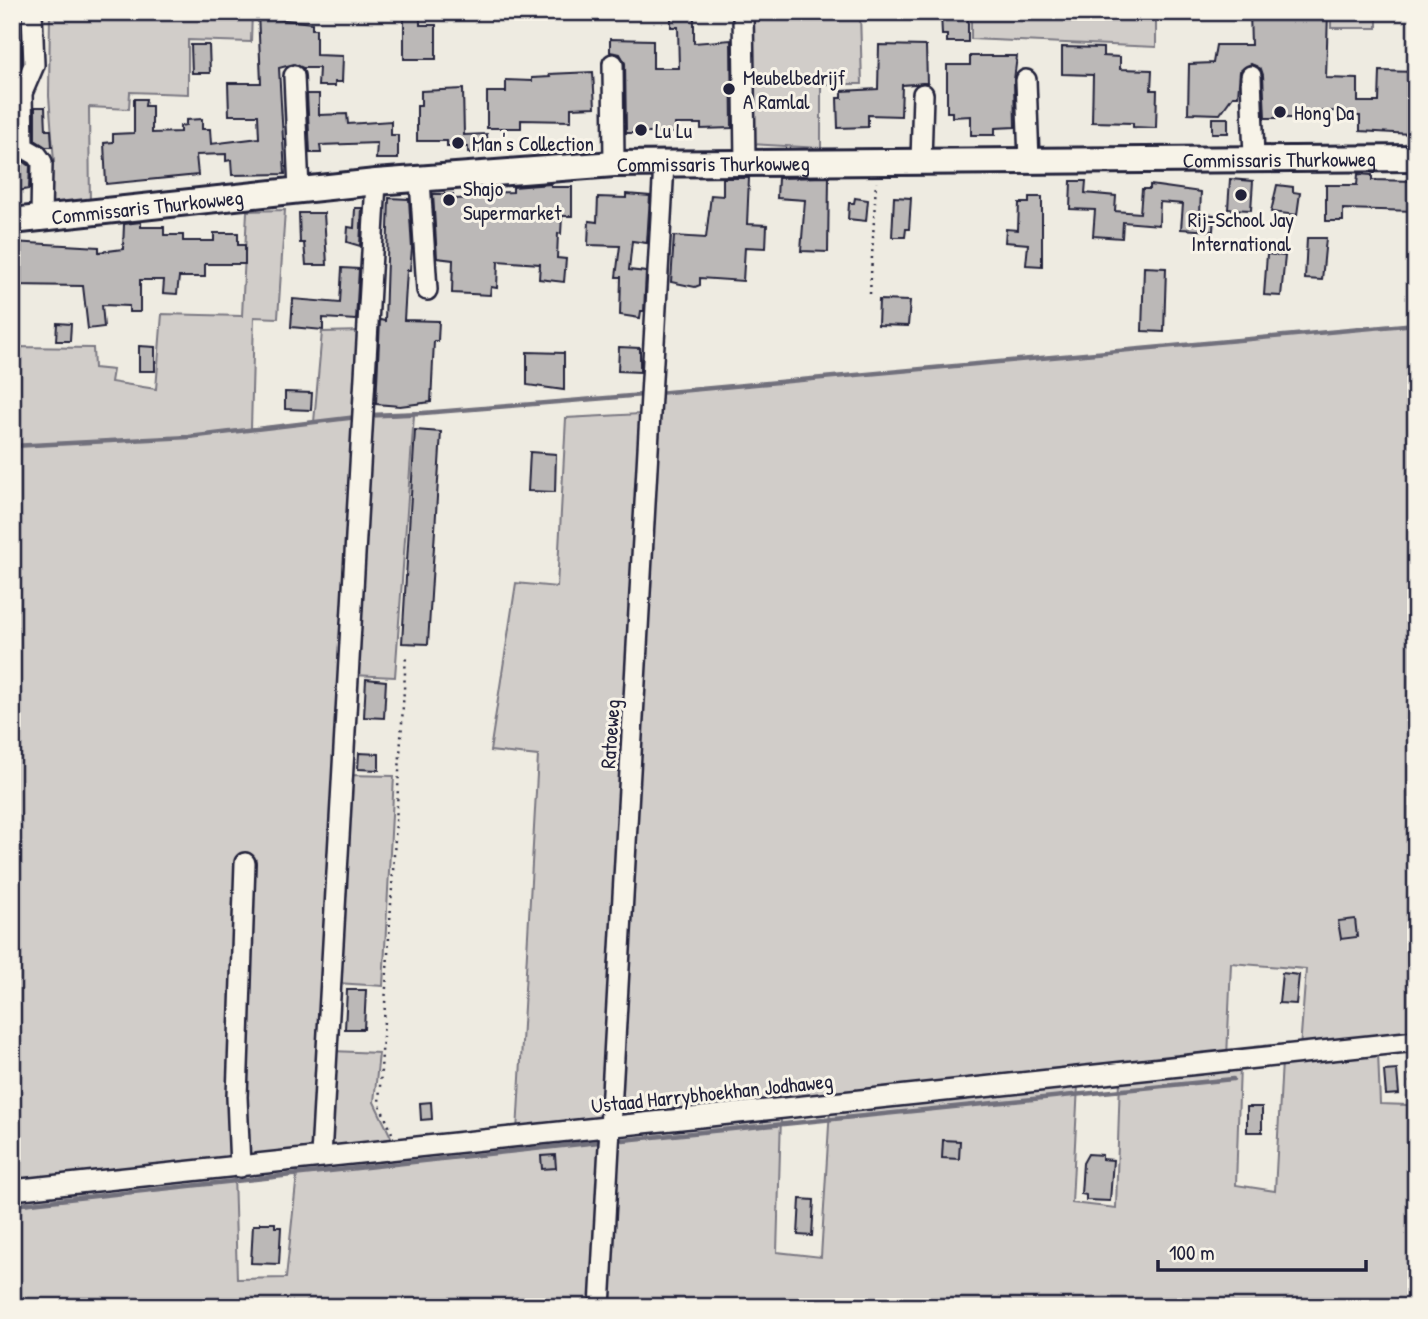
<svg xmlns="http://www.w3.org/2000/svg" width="1428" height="1319" viewBox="0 0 1428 1319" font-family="'Patrick Hand',sans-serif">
<rect width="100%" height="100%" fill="#eeebe1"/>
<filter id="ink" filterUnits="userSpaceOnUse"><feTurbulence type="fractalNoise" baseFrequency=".0143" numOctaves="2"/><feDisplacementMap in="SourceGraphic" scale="14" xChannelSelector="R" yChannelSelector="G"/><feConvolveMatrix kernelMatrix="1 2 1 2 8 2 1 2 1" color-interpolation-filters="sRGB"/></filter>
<g filter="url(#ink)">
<!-- green -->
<path fill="#d1cdc9" stroke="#7a7882" stroke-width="2" d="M50,12h202l-1,30 -63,-2v54l-58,-2 -1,17 -40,-2 1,100 -40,4 -2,-49h6l-5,-66z
M746,12h114l2,72h-41v64l-70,-4z
M971,12h185v35l-185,-8z
M1331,12h46v16h-46z
M285,210l-7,108 -24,-1 -3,112 63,-7 8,-90 40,-1 -46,822 -304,32v-838l81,1 1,20 19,2 -2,12 45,7 6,-75 80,2 5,-105z
M1416,324v713l-116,12 6,-80 -75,-6 -4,95 -611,64 40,-729z
M640,414l-34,704 -89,14 21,-376 -48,-5 26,-168 41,4 9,-169z
M414,415l-19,262 -43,-2 16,-258z
M346,775l48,1 -11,210 -46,-3z
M332,1051l47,2 -5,49 20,41 -65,5z
M1378,1052l2,52 28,1 1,65 7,1v136h-812l13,-174 164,-17 -4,136 44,5 9,-148 248,-24 -6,118 44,5 4,-130 120,-13 -4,120 39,6 7,-130z
M591,1135l13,3 -8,169h-584v-112l222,-22 3,106 49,-1 12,-113z"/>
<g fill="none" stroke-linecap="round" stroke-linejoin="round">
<!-- stream -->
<path stroke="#716f7b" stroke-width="4.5" d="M657,393l759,-69
M370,415l53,-2 220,-18
M12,446l177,-9 168,-20
M623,1140l610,-61
M12,1205l587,-63"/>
</g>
<!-- building -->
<path fill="#bbb8b7" stroke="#22223b" stroke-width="2" d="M258,12h17l1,7 36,4v6h4v26l27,1 -1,26h-7v4h-17l1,-18h-16l-9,-4 -15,4 6,106 -53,1 -1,-15 -5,1v-7l-30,1 2,20 -92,9 -2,-41 9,-1v-8l21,-1v-34h12l-1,7h7v27l28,-1v-6l6,-1v-5l16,-1v10h8l1,15 48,-6 -1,-23h-29l-1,-32h33z
M404,12h16v13h16v34h-32z
M671,12h23v31l37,-3 1,88 -31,1v-5h-26v9h-49l-1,-70 -5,-9 -10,-2v-13l43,1v28h26l-1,-41h-7z
M941,12h27v30h-21v-7h-5z
M1250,12h78l-2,66 32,1v23h21l1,-31 36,1v36h-5v26l-51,-3v-15h-16v-5l-50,1v6h-29l-2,-43 -2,-6 -10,-5 -11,7 -2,25h-5l-13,18 -32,-1 1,-49 24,-1 3,-18h35z
M12,36h9l1,27 -3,6h-7z
M191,45h18l1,28h-18z
M879,45l47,1 1,37 -25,2 -1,31 -33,-1v12l-30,1 -1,-30h5v-7l36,-2z
M1062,47l41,1v8l17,1v12l32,1 -1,20h6l-1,38 -23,-1v-4l-41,-1 1,-47 -31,-1z
M970,56h47l-3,24 1,47 -20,1v7h-24v-19l-19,1v-5h-5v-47h23z
M593,72l2,35 -24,1v13l-50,-1v8h-34v-36h19v-12l26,1v-3l18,-1 -1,-3z
M463,89l1,46 23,-1 1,18 -20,1v-6h-21v-6h-30v-35h4v-15z
M307,94h12v21l28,-1 1,10 43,-3v14h7v24h-22l1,-16 -57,2 1,8h-11z
M35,107h10l1,23h5l1,17h-6l-11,-7z
M1212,118h16v15h-16z
M12,153l18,13 -1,23 -17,3z
M1358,174l14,1v5l44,1v30l-73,-2v12h-17v-36h31z
M829,177l-1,75 -27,-1 4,-51 -28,-2 1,-20z
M723,178h26l-2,46 20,1 -1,23 -21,-1 -2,34 -43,-3v7l-5,2 -24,-5 3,-46 32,2 5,-43 12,1z
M1230,179l23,2 -2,29 -23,-1z
M1071,181h15l-1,12 31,3 -1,15 25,2 2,-24h8v-4l51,7 -1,22 14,1 -1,16 -32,-2 2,-25 -23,-2 -1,23 -36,-3 -1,16 -29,-2 2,-26 -25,-1z
M551,184v3h21v29h-10l-1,18 -3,-1 -1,25 9,1 -2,23 -25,-3 1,-15 -42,-3 -1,27 -6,-1 -1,8 -38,-2 1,-33 -16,-2 -4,-64h20v5l26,-1v-5l34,-1v-5z
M1277,185l16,2v5l7,1 -3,22 -26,-3z
M626,194l24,2 -3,47 -15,-2 -3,29 17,2 -2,39h-3l-1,7 -20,-3 1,-38h-5l4,-31 -32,-1 1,-24 8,1 1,-25 28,1z
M894,197l17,1 -2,31h-3l-1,8h-13z
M1029,197h13v69l-16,-1 2,-21 -23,-2 1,-13 12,1 1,-27h10z
M389,198l20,1 3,50 -2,21h-3l-3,50 35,1 -1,20h-4l-3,61 -31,4 -24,-2 4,-84 5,1z
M855,198l13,2 -2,21 -18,-2 1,-16h5z
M355,208h7l-2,38 -13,-4 1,-15 6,1z
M299,213h25l3,52h-21l-2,-22h-4z
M141,222v5h23v8h19v6h31v-8h24v12h7v19h-40v13h-26l-2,17 -14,-1 1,-13h-24v32h-11v-6l-27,-1 2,22 -16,2 -5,-43 -71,-1v-43l87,5v5l24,-3 1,-25z
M1307,238h19l-4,42 -17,-1z
M1267,254l18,2 -4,40 -17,-1z
M1144,267l22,1 -2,64 -22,-1z
M342,268l17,1 -3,51 -33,-2v12l-32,-3 2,-28 47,4z
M879,300l31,1 -2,25 -30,-1z
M57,323l14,1 -1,17h-14z
M139,346l16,1v24h-16z
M619,347l21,1v24l-22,-1z
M527,352l37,1v37l-37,-5z
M285,392l27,1 -1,17 -26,-1z
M415,430l26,2 -13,212 -26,-1z
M530,452l26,2 -1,38 -27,-1z
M366,679l20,2 -2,37 -20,-1z
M359,753l20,1v16l-21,-1z
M1355,919l2,18 -16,2 -3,-18z
M1282,973l17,2 -3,29 -17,-1z
M347,990h19l-2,39h-19z
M1397,1070l2,24 -13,1 -2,-24z
M431,1102l1,17 -11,1 -1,-17z
M1247,1107h15v25h-15z
M943,1140l17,1 -1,18 -17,-1z
M1088,1154l14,1v4l11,1 -3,41 -24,-1v-5l-5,-1 2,-31z
M555,1155l1,13 -14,1 -1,-13z
M800,1199l14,1 -2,36 -14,-1z
M260,1223h15v4h6l-2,37 -28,-1 2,-38h7z"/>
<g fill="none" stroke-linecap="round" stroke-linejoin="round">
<!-- minor casing -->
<g stroke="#22223b" stroke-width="24">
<path id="minor" d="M32,12l2,53 -12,28 1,54 14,8 5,7 -1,56
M743,12l2,149
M613,64l1,100
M294,76l5,114
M1251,76l3,82
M1026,80l3,81
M921,161l2,-67
M420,180l7,110
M321,1156l55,-974
M240,1167l-3,-70 8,-234
M12,1190l1404,-149
M600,1307l64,-1143"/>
</g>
<!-- major casing -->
<g stroke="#22223b" stroke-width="30">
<g id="major">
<path id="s1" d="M12,221l364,-39 238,-18 802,-6"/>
</g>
</g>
<!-- path -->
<path stroke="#22223b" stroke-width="2.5" stroke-dasharray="2 5" stroke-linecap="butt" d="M870,294l6,-112
M1409,1060l6,107
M392,1133l-13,-30 27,-447"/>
<!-- minor -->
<use href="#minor" stroke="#f7f3e8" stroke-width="19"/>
<!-- major -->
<use href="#major" stroke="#f7f3e8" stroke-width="24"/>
</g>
</g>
<!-- markers -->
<g fill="#22223b" stroke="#f7f3e8" stroke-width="2.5">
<circle cx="729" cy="89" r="7"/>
<circle cx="1280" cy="112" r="7"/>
<circle cx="641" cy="130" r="7"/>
<circle cx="458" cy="143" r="7"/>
<circle cx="1241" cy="195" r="7"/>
<circle cx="449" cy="200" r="7"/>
</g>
<g text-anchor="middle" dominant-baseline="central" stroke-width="6" stroke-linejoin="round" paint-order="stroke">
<!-- poi labels -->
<g font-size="21" fill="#22223b" stroke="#f7f3e8" text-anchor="start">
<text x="743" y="77">Meubelbedrijf<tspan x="743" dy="24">A Ramlal</tspan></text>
<text x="1294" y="112">Hong Da</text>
<text x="655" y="130">Lu Lu</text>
<text x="472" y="143">Man's Collection</text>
<text x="463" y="188">Shajo<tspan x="463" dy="24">Supermarket</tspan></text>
<text x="1241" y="219" text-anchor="middle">Rij-School Jay<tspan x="1241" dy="24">International</tspan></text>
</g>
<!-- street labels -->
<g font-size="21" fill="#22223b" stroke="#f7f3e8">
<text stroke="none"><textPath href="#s1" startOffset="1270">Commissaris Thurkowweg</textPath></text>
<text stroke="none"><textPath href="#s1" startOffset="704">Commissaris Thurkowweg</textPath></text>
<text stroke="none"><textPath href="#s1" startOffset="136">Commissaris Thurkowweg</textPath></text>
<text transform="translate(610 734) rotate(-86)">Ratoeweg</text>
<text transform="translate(712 1093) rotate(-6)">Ustaad Harrybhoekhan Jodhaweg</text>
</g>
</g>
<!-- margin -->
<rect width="1428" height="1319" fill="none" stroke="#f7f3e8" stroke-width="42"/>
<rect x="21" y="21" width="1386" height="1277" fill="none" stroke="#22223b" stroke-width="2.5" filter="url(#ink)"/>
<!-- scale -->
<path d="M1158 1260v10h208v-10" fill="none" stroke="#22223b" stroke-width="3.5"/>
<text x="1169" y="1260" font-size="21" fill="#22223b" stroke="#f7f3e8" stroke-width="5" paint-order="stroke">100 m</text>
</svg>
